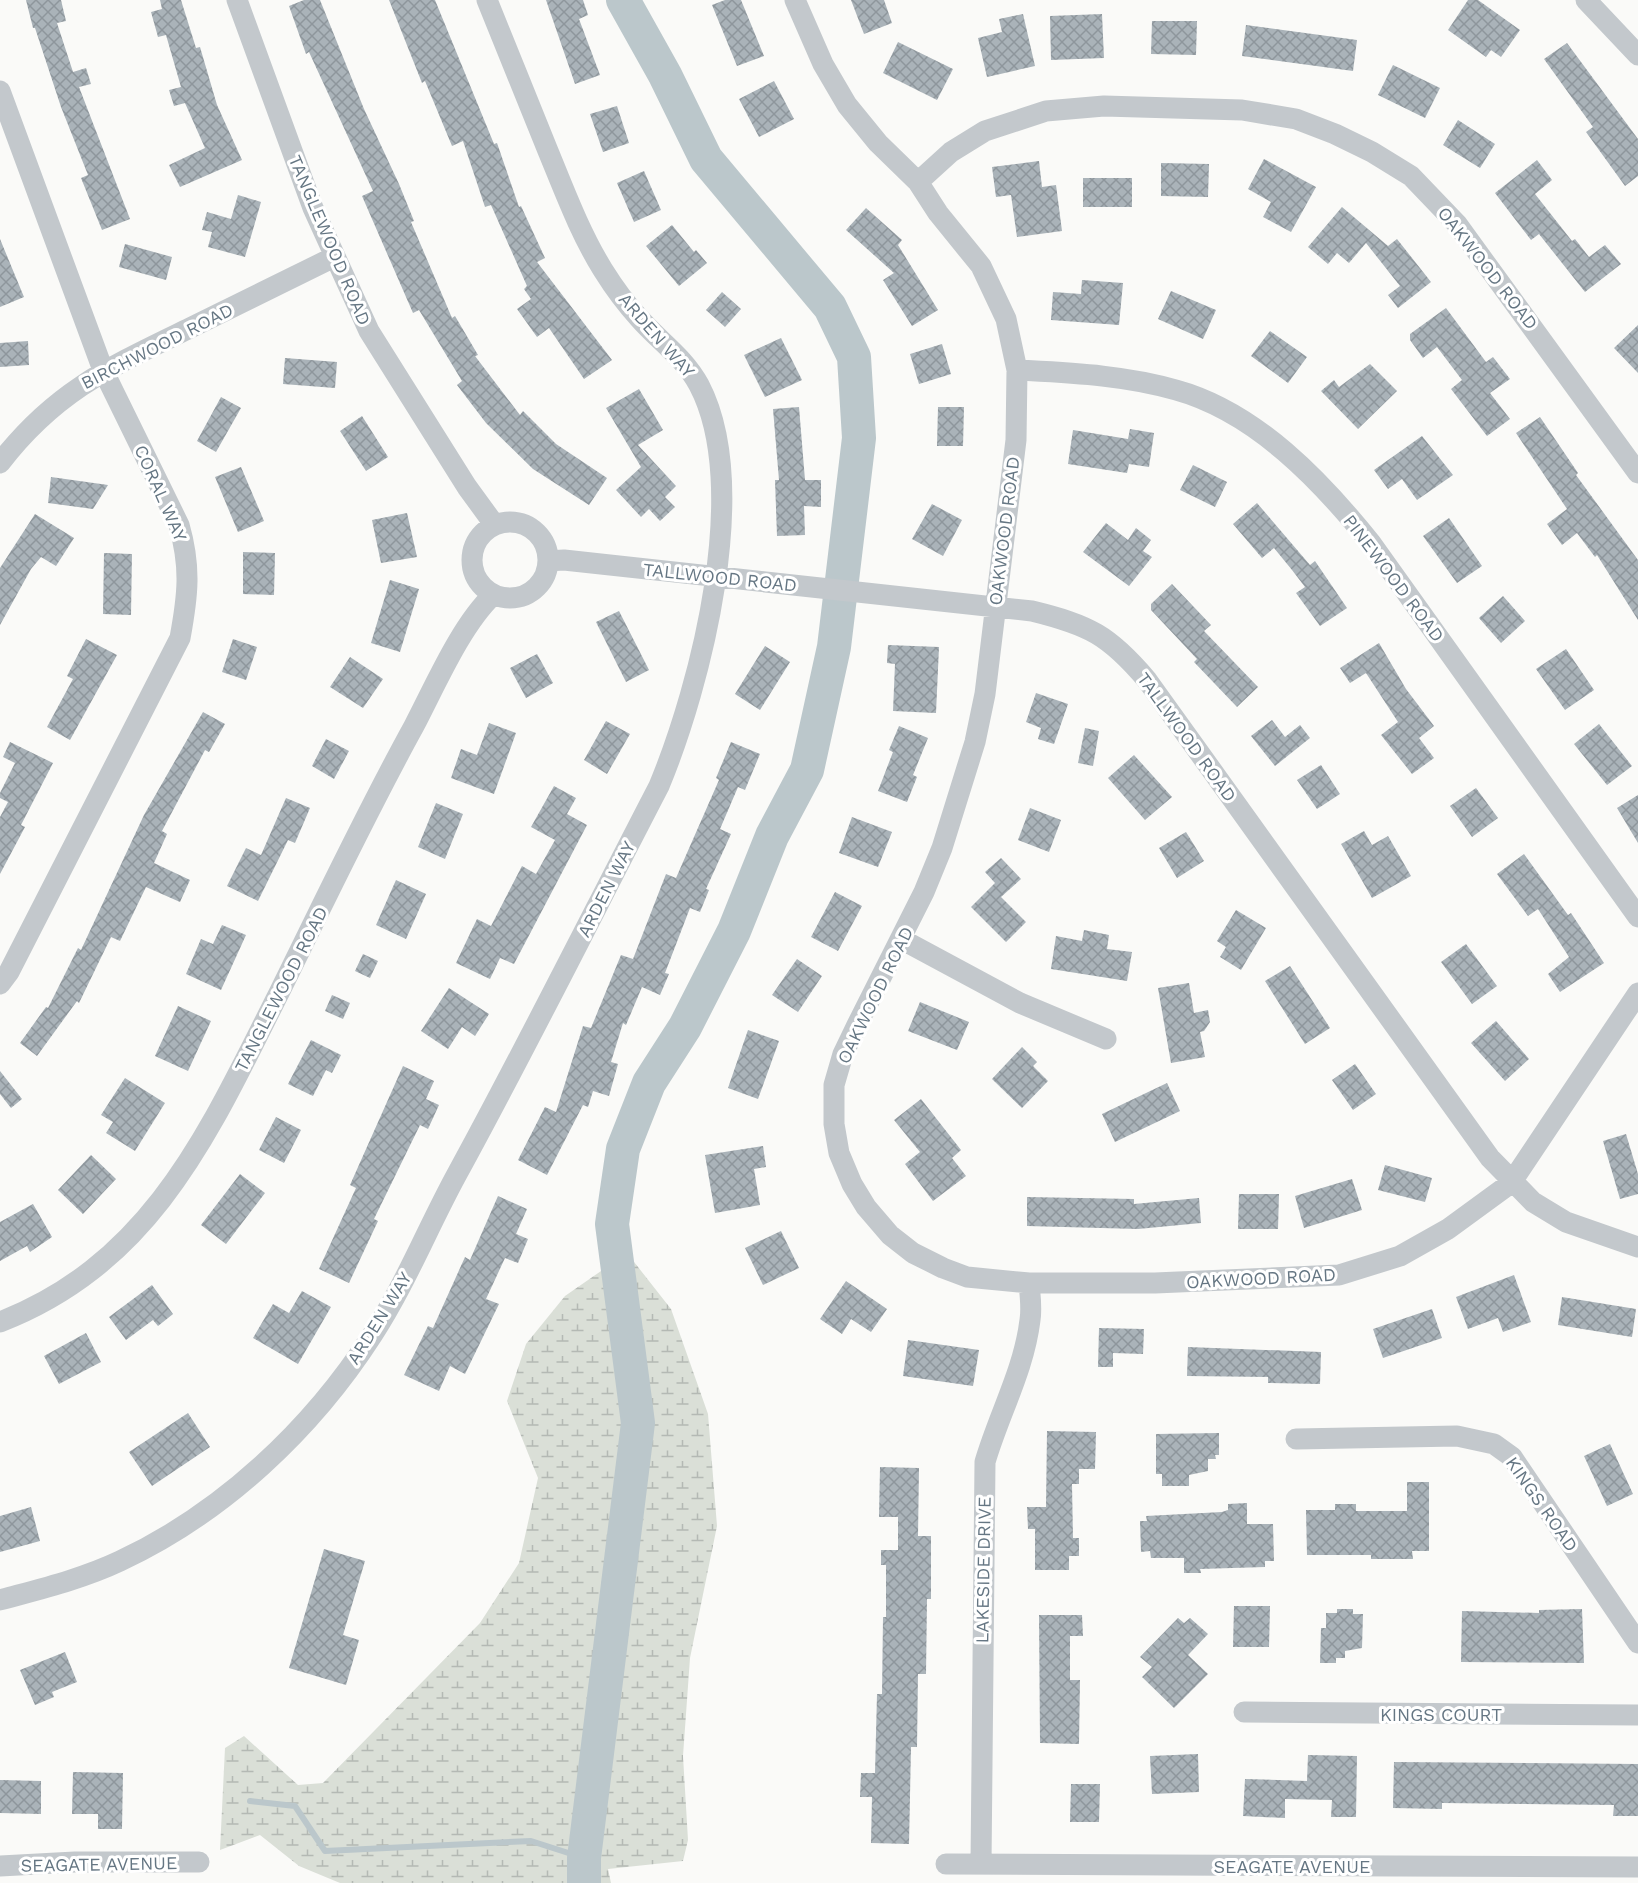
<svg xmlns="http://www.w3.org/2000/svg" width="1638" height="1883" viewBox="0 0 1638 1883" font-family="'Work Sans',sans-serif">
<defs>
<pattern id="wetland-marsh" width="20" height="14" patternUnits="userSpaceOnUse" patternTransform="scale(1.5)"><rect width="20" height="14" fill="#dadfd7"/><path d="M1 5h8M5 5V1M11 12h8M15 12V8" fill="none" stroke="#b4b9b4"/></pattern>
<pattern id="building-cross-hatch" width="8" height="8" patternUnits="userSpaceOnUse" patternTransform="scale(1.5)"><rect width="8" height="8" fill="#aab3b9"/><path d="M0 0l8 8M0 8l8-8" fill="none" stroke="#8e969c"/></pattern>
</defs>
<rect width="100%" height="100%" fill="#fafaf8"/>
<!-- wetland -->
<path fill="url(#wetland-marsh)" d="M627,1253l44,56 37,105 9,112 -27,132 -7,98 5,84 -5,21 -75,8 3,14h-271l-41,-17 -39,-31 -40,15 5,-102 19,-12 54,49 25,-2 157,-160 39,-60 19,-85 -31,-77 19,-57 39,-48z"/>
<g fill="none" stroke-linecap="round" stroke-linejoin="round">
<!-- stream -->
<path stroke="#bbc7cb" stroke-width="6" d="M250,1801l45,5 30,45 206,-10 53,17"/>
<!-- river -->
<path stroke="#bbc7cb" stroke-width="34" d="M584,1883v-25l54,-435 -26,-199 11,-75 26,-66 36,-56 49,-96 38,-95 35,-66 27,-123 25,-209 -5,-81 -24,-50 -124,-148 -41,-84 -42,-75"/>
</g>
<!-- building -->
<path fill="url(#building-cross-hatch)" d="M26,0h35l5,21 -9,2 16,49 13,-4 5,16 -12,3 51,132 -28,11 -21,-52 7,-3 -27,-68 -26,-79h-2z
M160,0h21l15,48 4,-1 17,58 25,55 -62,27 -11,-22 36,-17 -20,-45 -11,3 -5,-16 12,-3 -15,-52 -8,2 -7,-25 11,-3z
M304,0h16l44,109 35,75 15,37 -3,1 41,96 3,-2 23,39 -3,1 45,59 3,-4 33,33 51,34 -18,27 -56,-36 -47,-46 -29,-38 5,-4 -43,-71 -6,3 -51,-117 11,-5 -64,-139 -3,2 -17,-48z
M389,0h46l59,144 3,-1 22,64 2,-1 24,52 -8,4 75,98 -28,19 -35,-51 -12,9 -20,-28 14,-10 -7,-10 3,-3 -36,-81 -6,2 -22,-66 -11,5 -27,-65 -3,2z
M546,0h37l5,15 -9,4 21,56 -25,9z
M725,0h16l23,56 -27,10 -25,-61z
M851,0h33l8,23 -28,11z
M1468,0h10l42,30 -19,27 -10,-7 -5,7 -38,-27z
M1023,14l12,52 -48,11 -9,-39 24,-6 -3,-13z
M1102,14l2,44 -53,2 -1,-44z
M1152,21h45l-1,34 -45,-1z
M1246,25l111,15 -4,31 -111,-15z
M898,42l55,27 -16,31 -54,-27z
M1567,43l71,96v37l-13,10 -39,-54 7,-5 -49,-68z
M1393,65l47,23 -15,30 -47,-23z
M774,81l20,38 -35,18 -20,-38z
M617,106l12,37 -26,9 -13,-38z
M1458,120l37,24 -15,24 -37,-23z
M1264,159l52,28 -25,45 -28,-15 8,-15 -23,-13z
M1537,160l15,20 -17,14 37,47 3,-2 14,18 16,-12 16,19 -36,28 -46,-58 -8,6 -36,-47z
M1039,161l3,26 14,-2 6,46 -45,6 -6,-42 -15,2 -4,-30z
M1161,163l48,1 -1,33 -47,-1z
M644,171l17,39 -27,12 -17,-39z
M1083,178h49v29h-49z
M238,195l23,7 -16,55 -37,-10 4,-15 -10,-2 5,-18 24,7z
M1342,207l46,39 9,-7 34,43 -33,26 -10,-13 12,-9 -34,-43 -17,20 -12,-10 -9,11 -20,-17z
M866,208l36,32 -4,5 40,65 -26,16 -29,-46 11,-7 -48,-43z
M672,225l22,27 2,-2 11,13 -28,23 -33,-40z
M0,239l24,58 -24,10z
M125,244l47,13 -6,23 -47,-13z
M1082,280l41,3 -4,42 -68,-5 2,-28 28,2z
M1171,291l45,19 -13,29 -45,-20z
M722,292l19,17 -16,18 -19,-17z
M1446,308l40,54 7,-5 17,22 -20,14 20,26 -23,17 -36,-47 11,-9 -25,-33 -14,11 -13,-18v-6z
M1638,325v48l-24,-25z
M1270,331l37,26 -19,26 -37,-27z
M781,338l21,42 -37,17 -21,-42z
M28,341l1,24 -29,2v-24z
M942,344l9,30 -32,10 -9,-30z
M285,358l52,4 -2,26 -52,-4z
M1370,364l27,27 -39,38 -37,-38 13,-11 5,7z
M639,389l24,41 -25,15 38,41 -11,11 10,10 -15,14 -11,-12 -8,8 -25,-27 25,-23 -35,-59z
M221,397l20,11 -25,44 -19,-11z
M799,407l6,73h16v27l-17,-1 1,29 -28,1 -2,-56h4l-6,-71z
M938,407h26l-1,39h-26z
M362,416l26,41 -22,14 -26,-40z
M1540,417l38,56 -2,2 62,85v60l-41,-65 -2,2 -18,-24 -15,12 -15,-21 20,-15 -51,-76z
M1130,429l24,4 -5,34 -20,-3 -2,9 -59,-9 5,-34 55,9z
M1422,436l31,39 -36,25 -15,-21 -14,10 -14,-19z
M1193,465l34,17 -12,25 -35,-17z
M241,467l23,54 -26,11 -23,-55z
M51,477l57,8 -15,24 -45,-6z
M1257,503l53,62 5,-4 32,47 -27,18 -24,-33 9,-6 -13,-17 -18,-22 -12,10 -29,-34z
M932,504l30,16 -19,36 -31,-17z
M407,513l10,44 -36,6 -9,-43z
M35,514l39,24 -18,28 -15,-9 -10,12 -31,56v-57z
M1449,518l33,48 -25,17 -34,-47z
M1106,523l22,17 8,-12 15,12 -8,11 9,6 -23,29 -46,-34z
M243,552l32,1 -1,42 -31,-1z
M104,553l28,1 -1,61 -28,-1z
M390,580l29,9 -19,63 -29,-9z
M1172,584l39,41 -7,6 54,56 -21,20 -43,-45 3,-3 -46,-49v-6z
M1503,596l22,25 -24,22 -22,-25z
M619,611l30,59 -23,12 -30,-60z
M86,639l31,16 -47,85 -23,-13 26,-48 -6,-3z
M233,639l24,8 -11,33 -24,-8z
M1379,643l27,46 28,37 -15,12 15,20 -22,16 -31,-39 17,-13 -32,-49 -16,10 -10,-15z
M888,645l51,2 -3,66 -43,-2 2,-47 -8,-1z
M765,646l25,16 -30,48 -25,-16z
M1566,649l28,41 -29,20 -29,-41z
M537,654l16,29 -27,15 -16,-30z
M350,657l33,22 -20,29 -33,-21z
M1036,693l32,11 -14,40 -16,-5 3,-11 -15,-6z
M203,712l22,12 -16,28 -4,-2 -43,81 5,3 -13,29 36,17 -10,22 -34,-15 -26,54 -9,-4 -32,66 -2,-2 -40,55 -17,-13 26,-36 2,1 30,-60 3,2 63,-135z
M1272,720l13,17 15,-12 10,13 -35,28 -24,-30z
M606,721l24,13 -23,40 -23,-14z
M489,723l27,10 -22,61 -43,-16 10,-29 16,6z
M1599,724l33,42 -25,19 -33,-41z
M899,726l29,12 -15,37 4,2 -10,25 -29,-11 15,-39 -4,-2z
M1085,728l14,3 -6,35 -15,-3z
M326,739l23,12 -15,28 -22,-13z
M10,742l43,21 -32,62 4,2 -25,47v-57l8,-15 -8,-4v-5l15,-30 -12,-6z
M731,742l29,12 -15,36 -7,-3 -18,42 11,5 -25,55 3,1 -9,22 -10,-4 -25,65 4,1 -9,21 -18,-8 -16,38 -3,-2 -12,39 7,2 -9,32 -16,-5 -5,16 -5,-2 -36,70 -29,-15 27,-53 11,5 27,-86 8,2 30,-73 12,4 33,-85 10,4 43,-98 -3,-2z
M1134,755l38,42 -27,23 -37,-42z
M1321,765l19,29 -23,15 -20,-29z
M554,786l22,12 -9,16 20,11 -73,139 -14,-6 -10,21 -34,-16 21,-44 14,7 31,-60 14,8 19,-34 -24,-13z
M1476,788l22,30 -26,19 -22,-31z
M1638,795v48l-21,-35z
M286,798l24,10 -15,35 -7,-3 -30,61 -31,-15 19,-38 15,7z
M436,803l27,11 -18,45 -27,-12z
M1030,808l31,12 -12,32 -31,-12z
M852,817l40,15 -14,35 -39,-14z
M1364,831l8,14 16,-9 23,40 -39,22 -31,-54z
M1186,832l18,29 -27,17 -18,-30z
M1524,854l44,61 3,-2 33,50 -44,29 -12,-18 21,-17 -31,-48 -10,7 -31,-42z
M1001,858l20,21 -20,18 25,25 -20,20 -35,-35 24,-24 -10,-11z
M396,880l30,14 -20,45 -30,-14z
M835,892l27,14 -24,45 -27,-14z
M1236,910l30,18 -25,42 -21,-13 6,-10 -9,-6z
M222,925l24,10 -25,55 -35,-16 15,-35 12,5z
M1084,930l25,5 -2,14 25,3 -5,29 -76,-12 5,-33 26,5z
M1466,944l31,42 -25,18 -31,-42z
M363,954l15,7 -8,17 -15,-7z
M797,959l25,17 -24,36 -26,-17z
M1290,966l40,62 -25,16 -40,-63z
M1189,983l5,30 14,-3 2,12 -6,9 -4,1 5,25 -34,6 -13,-75z
M449,988l40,26 -14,22 -13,-9 -14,22 -27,-18z
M332,995l18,8 -7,16 -18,-8z
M920,1002l49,20 -12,28 -49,-19z
M178,1006l33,15 -23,50 -33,-15z
M1496,1021l33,38 -24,22 -34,-38z
M748,1030l31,11 -21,58 -30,-11z
M311,1040l30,15 -9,18 -6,-3 -13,26 -25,-12z
M1022,1047l15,15 -4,4 15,15 -26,27 -30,-29z
M1355,1064l21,30 -23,16 -21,-30z
M403,1066l31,15 -8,18 13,6 -11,24 -8,-4 -46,94 4,2 -29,62 -30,-14 37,-81 -6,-3z
M0,1071l22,28 -11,9 -11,-14z
M125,1078l40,25 -30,48 -29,-18 7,-11 -12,-7z
M1167,1083l13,28 -65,31 -13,-28z
M921,1099l40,51 -9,8 14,18 -33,25 -28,-37 15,-12 -26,-32z
M276,1117l25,13 -17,33 -25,-13z
M1626,1134l12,40v20l-18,5 -17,-58z
M763,1146l3,21 -12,2 6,36 -45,8 -10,-58z
M91,1155l25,24 -33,35 -25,-24z
M1385,1165l47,13 -7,24 -47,-12z
M240,1174l25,19 -39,51 -25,-19z
M1352,1179l10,31 -58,18 -9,-32z
M1239,1194h40l-1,35h-40z
M498,1196l29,13 -11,25 12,5 -10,24 -13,-5 -19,41 13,5 -34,70 -15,-8 -11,25 -35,-16 24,-49 5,2 32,-71 5,3z
M1027,1197l107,2v5l65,-6 2,25 -63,6 -111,-3z
M33,1204l19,33 -22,15 -3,-6 -27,15v-39z
M781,1231l18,37 -36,17 -18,-37z
M1514,1275l17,47 -28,10 -5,-14 -30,11 -12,-32z
M846,1281l41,28 -16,23 -20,-13 -9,15 -22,-15z
M152,1285l21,29 -15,12 -5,-6 -27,20 -17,-23z
M302,1291l29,16 -33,57 -45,-26 20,-34 16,9z
M1562,1297l74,12 -4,28 -74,-12z
M1432,1309l10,29 -59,20 -10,-29z
M1099,1328l45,1 -1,25 -30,-1v14h-15z
M86,1333l15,29 -42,22 -15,-28z
M908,1340l71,10 -6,36 -70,-10z
M1188,1347l133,5 -1,32 -52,-1v-6l-81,-1z
M188,1413l22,34 -58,39 -23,-34z
M1047,1431l49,1 -1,37h-16v15h-7l1,54h6v18h-10v14h-34v-41h-7l-1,-22h19z
M1219,1433v22h-4l1,4h-8v12l-19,4v11h-27v-12h-6v-40z
M1610,1444l23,50 -26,12 -23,-50z
M880,1467l39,1 -1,68h13v63h-4l-1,75h-8l-1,73h-6l-2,97 -38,-1 1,-46h-12l1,-24h14l2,-79h5l1,-77h3v-52h-5v-15h17v-33h-19z
M1407,1482h22v69h-17l1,8h-42v-4h-64l-1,-45h29v-6h21v7h51z
M1247,1503v21h26l1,37h-9v6l-65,2 1,4h-17v-15h-33l-1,-7 -9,1 -1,-31h7l-1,-5 76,-4 6,-2v-6z
M31,1507l9,34 -40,11v-36z
M324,1549l41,12 -22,74 16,5 -13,45 -57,-17z
M1234,1606h36l-1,41h-36z
M1337,1609h16v5h10l-1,34 -17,3v7h-9v5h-16l1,-35h5v-15h11z
M1582,1609l2,54 -123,-1 1,-51 77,2v-3z
M1039,1615h43l1,21h-13v44h10l-1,64 -39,-1z
M1178,1618l6,5 6,-5 18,16 -20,21 20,19 -34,34 -32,-31 10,-10 -12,-10z
M65,1652l12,30 -25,10 2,5 -19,8 -15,-35z
M1198,1754l1,38 -47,2 -2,-38z
M1308,1755l49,1 -1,61h-25l1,-17 -47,-1v19l-42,-2 2,-37 62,2z
M1394,1762l244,2v52h-25l1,-11 -172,-2v6l-49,-1z
M73,1772l50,1 -1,56h-24v-15h-26z
M0,1780l41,1v33l-41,-1z
M1071,1784h29l-1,38h-29z"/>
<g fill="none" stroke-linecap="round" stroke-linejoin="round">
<!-- street -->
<path stroke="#c3c8cc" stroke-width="21" d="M237,0l76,208 56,123 98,156 27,37
M795,0l28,64 24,41 31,38 40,39 20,31 43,53 25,53 11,51 -1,70 -31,254 -10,48 -33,106 -18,44 -67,133 -14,29 -9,31v39l5,29 13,31 14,23 24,28 23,18 30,15 24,9 62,6h126l184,-8 61,-19 48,-27 63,-46 127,-190
M1586,0l52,55
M0,91l103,279 76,155c12,42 9,70 1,113l-171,334 -9,12
M918,182l33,-30 34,-21 61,-20 58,-5 138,4 54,9 39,15 37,18 39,24 46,48 181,249
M1017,370c54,3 107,5 159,20 80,22 145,91 195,153l267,374
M0,463c55,-72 112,-97 190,-135 48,-24 96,-47 144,-71
M472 560a38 38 0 1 1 76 0a38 38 0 1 1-76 0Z
M548,561l16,-1 468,51c57,14 77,24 115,69l343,478 43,44 33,20 72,25
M901,939l119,64 86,36
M0,1322c154,-60 210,-193 279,-329 44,-89 87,-180 135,-267 21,-40 47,-101 79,-131
M1296,1439l161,-3 37,8 18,13 126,186
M0,1600c40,-11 82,-21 120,-39 103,-48 192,-132 253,-227 33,-51 55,-107 84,-160 70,-128 135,-259 202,-388 42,-101 93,-300 40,-401 -15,-28 -40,-44 -60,-67 -13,-14 -26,-32 -36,-48 -23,-37 -38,-78 -55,-119 -20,-50 -41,-101 -61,-151
M1244,1712l394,3
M946,1864l692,3
M981,1864l4,-402c14,-48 39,-92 45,-142 2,-12 0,-25 -1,-37
M0,1866l75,-4h124"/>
</g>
<g text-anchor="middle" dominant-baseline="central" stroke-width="6" stroke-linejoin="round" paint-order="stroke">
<!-- street labels -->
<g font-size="18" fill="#657683" stroke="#fff">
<text transform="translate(330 240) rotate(67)">TANGLEWOOD ROAD</text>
<text transform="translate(1488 268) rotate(52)">OAKWOOD ROAD</text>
<text transform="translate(657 335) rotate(49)">ARDEN WAY</text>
<text transform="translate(157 346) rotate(-27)">BIRCHWOOD ROAD</text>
<text transform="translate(161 493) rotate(66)">CORAL WAY</text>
<text transform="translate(1004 531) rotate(-83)">OAKWOOD ROAD</text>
<text transform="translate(720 577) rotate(6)">TALLWOOD ROAD</text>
<text transform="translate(1394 578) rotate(53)">PINEWOOD ROAD</text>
<text transform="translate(1187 737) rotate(54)">TALLWOOD ROAD</text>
<text transform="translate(606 889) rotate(-63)">ARDEN WAY</text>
<text transform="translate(281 989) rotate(-63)">TANGLEWOOD ROAD</text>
<text transform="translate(875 995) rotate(-64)">OAKWOOD ROAD</text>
<text transform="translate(1261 1278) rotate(-3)">OAKWOOD ROAD</text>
<text transform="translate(379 1318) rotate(-58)">ARDEN WAY</text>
<text transform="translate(1542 1504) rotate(55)">KINGS ROAD</text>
<text transform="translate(983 1570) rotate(-89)">LAKESIDE DRIVE</text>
<text x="1441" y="1714">KINGS COURT</text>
<text transform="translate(99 1864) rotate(-1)">SEAGATE AVENUE</text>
<text x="1292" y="1866">SEAGATE AVENUE</text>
</g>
</g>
</svg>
